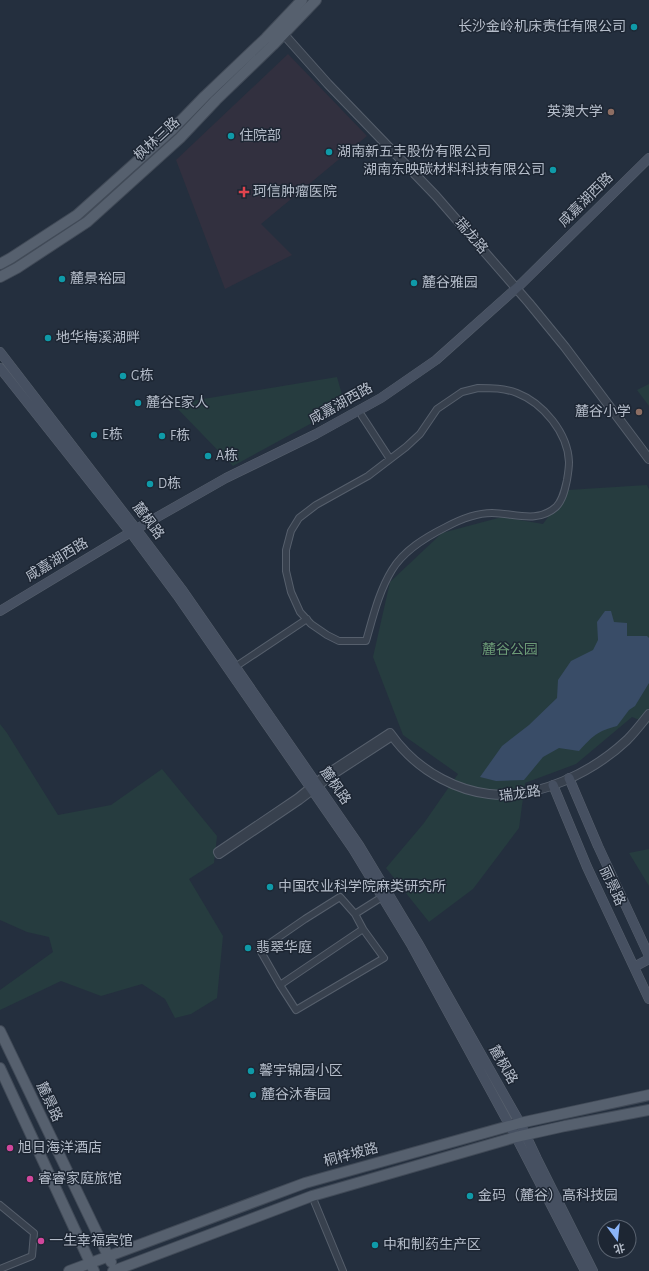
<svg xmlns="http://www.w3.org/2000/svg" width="649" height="1271" viewBox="0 0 649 1271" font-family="'Alegreya Sans','Noto Sans SC',sans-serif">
<rect width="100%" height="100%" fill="#242f3e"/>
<!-- medical -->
<path fill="#32303f" d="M288,54l79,82 -106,88 31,31 -67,34 -49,-129z"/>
<!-- green -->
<path fill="#263c3f" d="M337,377l8,28 -112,61 -60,-62z
M649,384v22l-12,-16z
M647,485l2,5v234l-17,-7 -56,47 -51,19 -6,45 -46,61 -44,33 -43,-54 38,-45 34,-49 -55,-39 -30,-78 17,-75 52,-49 60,-16 41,7 25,-34z
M0,724l7,9 51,82 53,-10 51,-36 55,67 -3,27 -25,16 34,57 -6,62 -26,16 -16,4 -10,-19 -23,-15 -41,12 -40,-15 -61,29v-20l53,-38 -4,-15 -22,-5 -27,-12z
M649,849v37l-20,-33z"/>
<!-- water -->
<path fill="#394c67" d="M605,611h6l3,11 13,1v13h20l2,2v45l-14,23 -6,4 -12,16c-20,5 -24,10 -38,25l-20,-3 -16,9 -19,23 -28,1 -16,-4 22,-31 27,-21 28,-27 1,-18 13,-19 22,-11 5,-10 -1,-18z"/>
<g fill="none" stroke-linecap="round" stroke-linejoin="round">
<!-- minor casing -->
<g stroke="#565f6c" stroke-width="8">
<path id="minor" d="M478,388c14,0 26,0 39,5 26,10 51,40 52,69 0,6 -1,12 -2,18 -2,9 -4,20 -11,27 -19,17 -42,6 -64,6 -15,0 -33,7 -46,14 -20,10 -42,23 -54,43 -13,21 -19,47 -26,71h-27l-12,-6 -16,-11 -11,-12 -9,-20 -5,-21v-21l5,-19 8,-13 17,-13 52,-29 38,-29 14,-13 17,-25 25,-17z
M362,416l28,43
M235,667l72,-48
M355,914l8,15 -83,56 -20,-35 45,-31 35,-22 15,17 27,-17
M280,985l16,25 88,-52 -21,-29
M312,1196l31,75
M0,1205l34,28 -2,23 -32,13"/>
</g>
<!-- tertiary casing -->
<g stroke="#565f6c" stroke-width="10">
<path id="tertiary" d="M280,30l48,54 108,112 93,107 36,44 84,112
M392,736l-60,39 -33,25 -80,54 -1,-2 80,-54 32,-26 60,-39c14,20 31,35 52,46 15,8 30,13 47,15 48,6 104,-22 138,-54 8,-8 15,-17 22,-26"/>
</g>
<!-- secondary casing -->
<g stroke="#565f6c" stroke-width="10">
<path id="secondary" d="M0,352l140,182 43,57 176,254 59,98 102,180 17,36 56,112
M0,368l134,169 43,58 176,254 59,97 104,191 69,134
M0,611l131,-79 95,-54 90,-44 65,-36 55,-38 85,-76 128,-126
M569,778l29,68 51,110
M553,785l34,82 62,132
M634,967l15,-8"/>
</g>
<!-- primary casing -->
<g stroke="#414a57" stroke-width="12">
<path id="primary" d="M0,264l11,-6 66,-43 95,-85 33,-34 61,-58 36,-38
M0,277l17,-9 70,-46 93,-84 36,-38 57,-55 43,-45
M0,1031l111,231
M0,1068l94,203
M69,1271l236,-88 215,-60 129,-28
M113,1271l199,-75 204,-59 49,-11 84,-16"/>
</g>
<!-- minor -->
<use href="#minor" stroke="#38414e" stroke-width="6"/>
<!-- tertiary -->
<use href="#tertiary" stroke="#38414e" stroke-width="8"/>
<!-- secondary -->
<use href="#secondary" stroke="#465061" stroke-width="9"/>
<!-- primary -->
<use href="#primary" stroke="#56606e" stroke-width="10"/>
</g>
<!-- markers -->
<g fill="#0f9aa8" stroke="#1d2633" stroke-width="1.5">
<circle cx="634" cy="27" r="4"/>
<circle cx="231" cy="136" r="4"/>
<circle cx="329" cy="152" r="4"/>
<circle cx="553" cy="170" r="4"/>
<circle cx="62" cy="279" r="4"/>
<circle cx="414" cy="283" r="4"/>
<circle cx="48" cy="338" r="4"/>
<circle cx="123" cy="376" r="4"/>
<circle cx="138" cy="403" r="4"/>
<circle cx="94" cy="435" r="4"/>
<circle cx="162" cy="436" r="4"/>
<circle cx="208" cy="456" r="4"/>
<circle cx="150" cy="484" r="4"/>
<circle cx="270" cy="887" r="4"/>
<circle cx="248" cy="948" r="4"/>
<circle cx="251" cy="1071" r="4"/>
<circle cx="253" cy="1095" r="4"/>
<circle cx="470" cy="1196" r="4"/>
<circle cx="375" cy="1245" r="4"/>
</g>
<g fill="#8d6e63" stroke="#1d2633" stroke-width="1.5">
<circle cx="611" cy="112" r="4"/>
<circle cx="639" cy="412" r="4"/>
</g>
<path fill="#e0444e" stroke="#1d2633" stroke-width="1.5" d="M242 186h4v4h4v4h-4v4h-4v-4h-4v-4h4z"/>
<g fill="#d1479c" stroke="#1d2633" stroke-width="1.5">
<circle cx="10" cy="1148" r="4"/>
<circle cx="30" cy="1179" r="4"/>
<circle cx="41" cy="1241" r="4"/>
</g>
<g text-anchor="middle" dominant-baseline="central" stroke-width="3" stroke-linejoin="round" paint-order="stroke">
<!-- poi labels -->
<g font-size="14" fill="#b4bcc9" stroke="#1d2633" text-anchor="start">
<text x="626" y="27" text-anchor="end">长沙金岭机床责任有限公司</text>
<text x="603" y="112" text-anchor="end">英澳大学</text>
<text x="239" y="136">住院部</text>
<text x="337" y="152">湖南新五丰股份有限公司</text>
<text x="545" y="170" text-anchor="end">湖南东映碳材料科技有限公司</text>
<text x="253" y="192">珂信肿瘤医院</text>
<text x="70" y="279">麓景裕园</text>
<text x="422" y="283">麓谷雅园</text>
<text x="56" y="338">地华梅溪湖畔</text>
<text x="131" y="376">G栋</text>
<text x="146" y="403">麓谷E家人</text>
<text x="631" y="412" text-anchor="end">麓谷小学</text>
<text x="102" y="435">E栋</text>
<text x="170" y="436">F栋</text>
<text x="216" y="456">A栋</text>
<text x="158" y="484">D栋</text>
<text x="278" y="887">中国农业科学院麻类研究所</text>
<text x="256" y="948">翡翠华庭</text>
<text x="259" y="1071">馨宇锦园小区</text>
<text x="261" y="1095">麓谷沐春园</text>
<text x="18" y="1148">旭日海洋酒店</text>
<text x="38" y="1179">睿睿家庭旅馆</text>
<text x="478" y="1196">金码（麓谷）高科技园</text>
<text x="49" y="1241">一生幸福宾馆</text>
<text x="383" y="1245">中和制药生产区</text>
</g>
<!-- street labels -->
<g font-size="14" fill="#b4bcc9" stroke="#1d2633">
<text transform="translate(157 139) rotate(-43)">枫林三路</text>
<text transform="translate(586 200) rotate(-45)">咸嘉湖西路</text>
<text transform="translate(471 236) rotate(49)">瑞龙路</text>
<text transform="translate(341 404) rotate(-29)">咸嘉湖西路</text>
<text transform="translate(148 521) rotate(53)">麓枫路</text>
<text transform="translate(57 560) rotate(-31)">咸嘉湖西路</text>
<text transform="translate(335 786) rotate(55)">麓枫路</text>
<text transform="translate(520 794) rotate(-8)">瑞龙路</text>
<text transform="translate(612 886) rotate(65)">丽景路</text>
<text transform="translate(503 1065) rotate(60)">麓枫路</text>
<text transform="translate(49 1102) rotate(65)">麓景路</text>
<text transform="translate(351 1155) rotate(-15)">桐梓坡路</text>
</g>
<!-- park labels -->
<g font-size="14" fill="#6b9a76" stroke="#1d2633">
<text x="510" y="650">麓谷公园</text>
</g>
</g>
<!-- north arrow -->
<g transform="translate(617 1239) rotate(165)"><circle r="19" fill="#1d2633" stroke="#59626f"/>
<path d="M0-3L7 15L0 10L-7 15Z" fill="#8ab4f8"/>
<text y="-6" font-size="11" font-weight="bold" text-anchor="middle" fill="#b4bcc9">北</text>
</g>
</svg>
